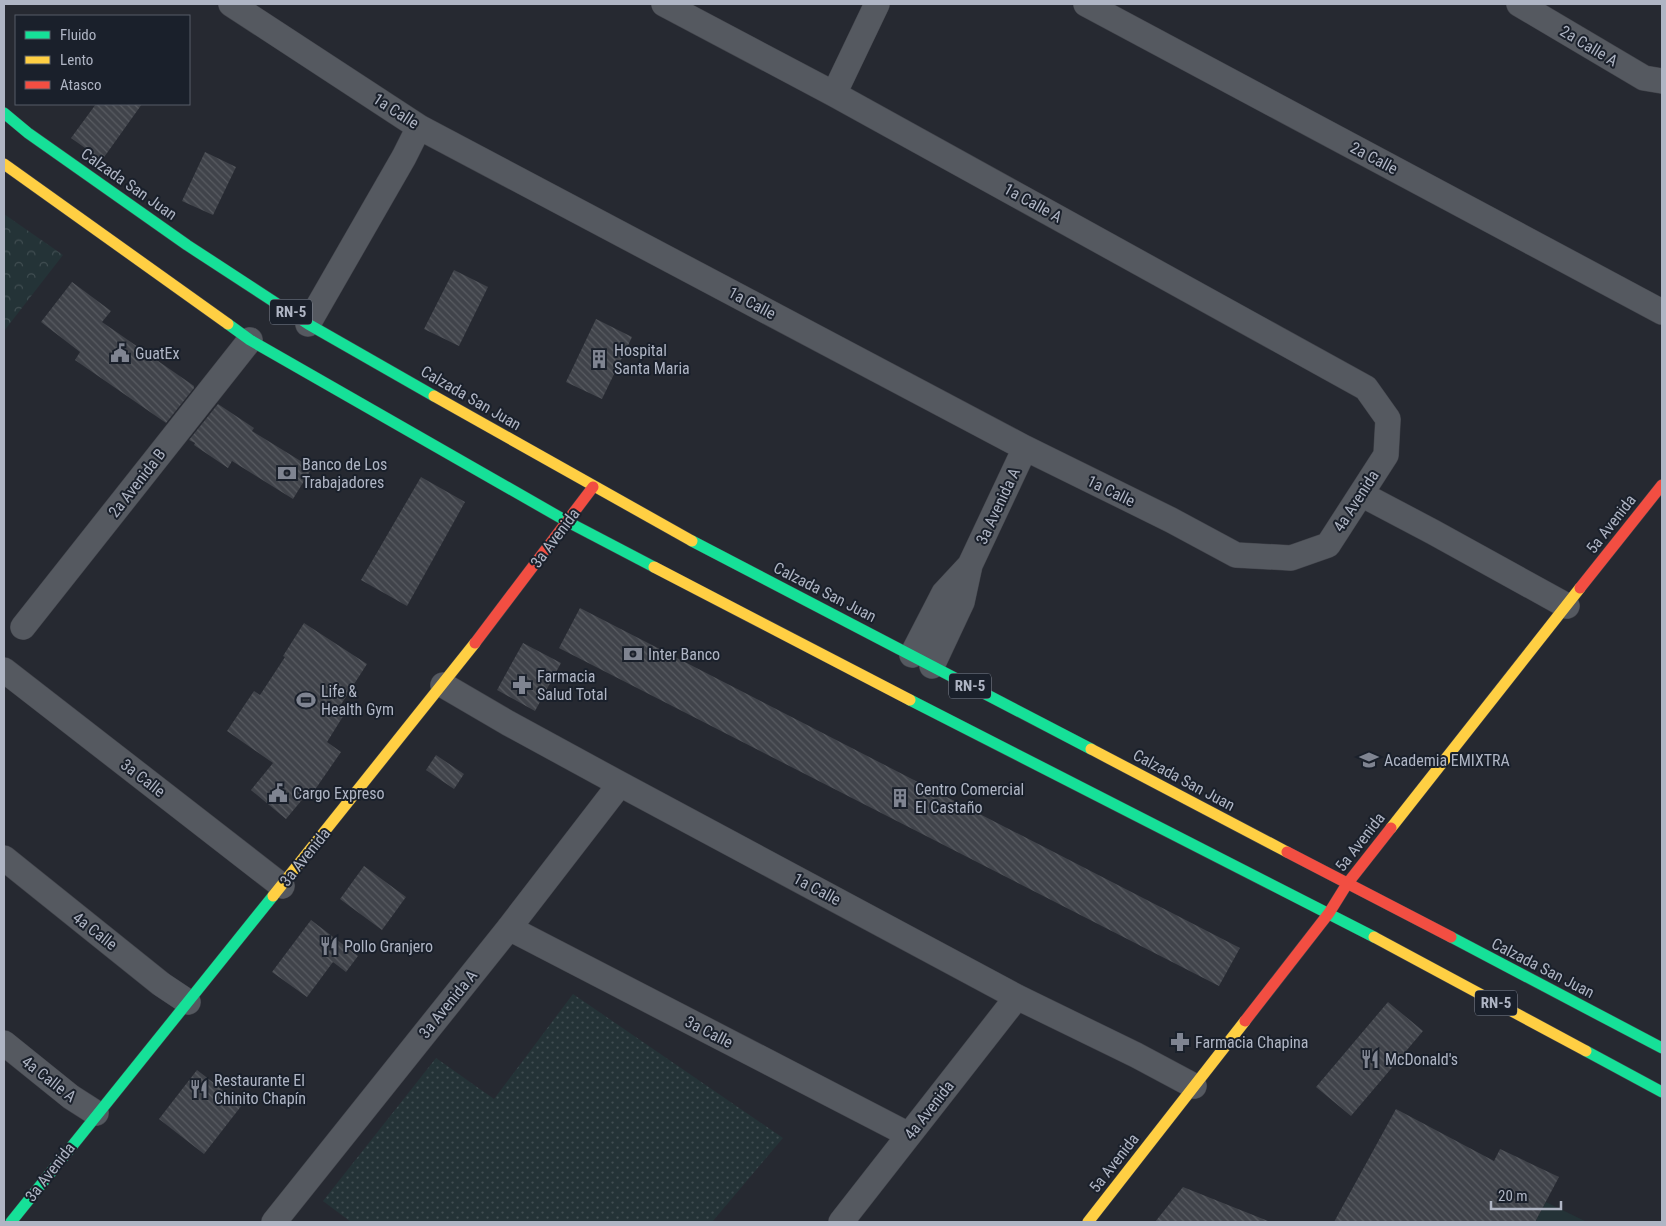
<svg xmlns="http://www.w3.org/2000/svg" width="1666" height="1226" viewBox="0 0 1666 1226" font-family="'Roboto Condensed',sans-serif">
<defs>
<pattern id="forest-crowns" width="20" height="18" patternUnits="userSpaceOnUse" patternTransform="scale(1.25)"><rect width="20" height="18" fill="#243337"/><path d="M2 6a3 3 0 1 1 6 0M12 15a3 3 0 1 1 6 0" fill="none" stroke="#414e52"/></pattern>
<pattern id="park-dots" width="8" height="8" patternUnits="userSpaceOnUse" patternTransform="scale(1.25)"><rect width="8" height="8" fill="#243337"/><path d="M2 2h.1M6 6h.1" fill="none" stroke="#414e52" stroke-width="1.8" stroke-linecap="round"/></pattern>
<pattern id="building-back-hatch" width="6" height="6" patternUnits="userSpaceOnUse" patternTransform="scale(1.25)"><rect width="6" height="6" fill="#40434a"/><path d="M-1 5l2 2M0 0l6 6M5-1l2 2" fill="none" stroke="#595c62"/></pattern>
</defs>
<rect width="100%" height="100%" fill="#262931"/>
<!-- grass -->
<path fill="#243337" d="M1546,1202l41,20h-52z"/>
<!-- forest -->
<path fill="url(#forest-crowns)" d="M4,214l59,41 -59,76z"/>
<!-- park -->
<path fill="url(#park-dots)" d="M573,994l210,144 -71,84h-361l-28,-21 113,-143 58,41z"/>
<!-- building -->
<path fill="url(#building-back-hatch)" d="M96,104h46l-40,56 -31,-22z
M205,152l31,15 -23,48 -31,-14z
M454,270l34,17 -29,59 -35,-17z
M72,282l39,29 -9,11 92,64v2l-28,35 -91,-63 5,-8 -39,-30z
M596,319l36,18 -30,62 -36,-17z
M218,404l36,24 -2,3 60,37 -19,31 -61,-38 -4,7 -34,-23 1,-2 -6,-3z
M421,477l44,25 -58,104 -46,-26z
M580,608l660,340 -21,38 -660,-338z
M304,623l63,41 -27,42 7,4 -20,32 14,10 -27,39 -3,-2 -25,30 -35,-29 22,-27 -46,-32 27,-40 6,4 25,-38 -2,-1z
M523,643l38,20 -26,48 -38,-21z
M436,755l28,19 -10,15 -28,-19z
M364,866l42,31 -24,33 -42,-31z
M311,920l47,36 -12,16 -13,-10 -26,35 -35,-25z
M1388,1002l35,29 -72,85 -35,-29z
M197,1070l45,35 -38,49 -45,-35z
M1396,1109l98,52 6,-12 59,28 -24,45h-201z
M1183,1187l85,34v1h-113z"/>
<g fill="none" stroke-linecap="round" stroke-linejoin="round">
<!-- street casing -->
<g stroke="#42444b" stroke-width="26">
<path id="street" d="M231,4l188,123 606,321 146,72 65,35 55,3 37,-13 58,-90 2,-36 -22,-31 -532,-294 -170,-90
M1086,4l576,308
M1519,4l125,74 18,3
M834,94l43,-90
M308,324l96,-167 15,-30
M1361,494l72,38 134,74
M23,627l227,-287
M912,655l32,-62 26,-28
M932,666l30,-64 8,-37 55,-117
M4,670l278,216
M443,685l65,38 112,61 397,213 119,58 58,31
M4,858l157,126 27,18
M509,928l400,207
M4,1043l67,54 25,16
M274,1222l235,-294 111,-144
M841,1222l176,-225"/>
</g>
<!-- fast casing -->
<g stroke="#42444b" stroke-width="12">
<path id="fast" d="M4,113l24,20 159,112 121,79 126,72
M228,324l22,16 318,182 86,45
M692,541l399,208
M910,700l464,237
M1451,937l211,111
M1586,1051l76,41
M11,1222l262,-326"/>
</g>
<!-- slow casing -->
<g stroke="#42444b" stroke-width="12">
<path id="slow" d="M4,164l224,160
M434,396l258,145
M654,567l256,133
M1091,749l196,103
M1391,828l189,-240
M273,896l202,-253
M1374,937l212,114
M1088,1222l157,-201"/>
</g>
<!-- jam casing -->
<g stroke="#42444b" stroke-width="12">
<path id="jam" d="M1580,588l82,-103
M475,643l118,-156
M1287,852l164,85
M1245,1021l84,-108 18,-29 44,-56"/>
</g>
<!-- street -->
<use href="#street" stroke="#555960" stroke-width="25"/>
<!-- fast -->
<use href="#fast" stroke="#16e098" stroke-width="11"/>
<!-- slow -->
<use href="#slow" stroke="#ffcf43" stroke-width="11"/>
<!-- jam -->
<use href="#jam" stroke="#f24e42" stroke-width="11"/>
</g>
<!-- icons -->
<defs>
<g id="civic-bare" transform="scale(1.5)"><path d="M-.6-6.5H3V-4.5H.6V-3L4-1V1h2V6H-6V1h2V-1L-.6-3ZM-1.2 2.5V6h2.4V2.5Z" fill="#7f8491" stroke="#1a202b" stroke-width="2.5" paint-order="stroke"/></g>
<g id="building-bare" transform="scale(1.5)"><path d="M-4-6H4V6H1V3H-1V6H-4ZM-2.5-4.3h1.7v1.8h-1.7ZM.8-4.3h1.7v1.8H.8ZM-2.5-1h1.7V.8h-1.7ZM.8-1h1.7V.8H.8Z" fill="#7f8491" stroke="#1a202b" stroke-width="2.5" paint-order="stroke"/></g>
<g id="bank-bare" transform="scale(1.5)"><path d="M-6-4H6V4H-6ZM0-2.3a2.3 2.3 0 1 0 0 4.6a2.3 2.3 0 1 0 0-4.6Z" fill="#7f8491" stroke="#1a202b" stroke-width="2.5" paint-order="stroke"/></g>
<g id="pharmacy-bare" transform="scale(1.5)"><path d="M-2-6h4v4h4v4h-4v4h-4v-4h-4v-4h4Z" fill="#7f8491" stroke="#1a202b" stroke-width="2.5" paint-order="stroke"/></g>
<g id="stadium-bare" transform="scale(1.5)"><path d="M0-5a6.5 5 0 1 0 0 10a6.5 5 0 1 0 0-10ZM-3.5-1.8h7v3.6h-7Z" fill="#7f8491" stroke="#1a202b" stroke-width="2.5" paint-order="stroke"/></g>
<g id="school-bare" transform="scale(1.5)"><path d="M0-5L7-2L0 1L-7-2ZM-4 1L0 2.5L4 1V4Q0 6-4 4Z" fill="#7f8491" stroke="#1a202b" stroke-width="2.5" paint-order="stroke"/></g>
<g id="restaurant-bare" transform="scale(1.5)"><path d="M-5-6h1v4h1v-4h1v4h1v-4h1v5L-1.5 .5V6h-2V.5L-5-1ZM5-6V6H3V1.5H1.5Q1.5-4 5-6Z" fill="#7f8491" stroke="#1a202b" stroke-width="2.5" paint-order="stroke"/></g>
</defs>
<g fill-rule="evenodd">
<use href="#civic-bare" x="120" y="353"/>
<use href="#building-bare" x="599" y="359"/>
<use href="#bank-bare" x="287" y="473"/>
<use href="#bank-bare" x="633" y="654"/>
<use href="#pharmacy-bare" x="522" y="685"/>
<use href="#stadium-bare" x="306" y="700"/>
<use href="#school-bare" x="1369" y="760"/>
<use href="#civic-bare" x="278" y="793"/>
<use href="#building-bare" x="900" y="798"/>
<use href="#restaurant-bare" x="329" y="946"/>
<use href="#pharmacy-bare" x="1180" y="1042"/>
<use href="#restaurant-bare" x="1370" y="1059"/>
<use href="#restaurant-bare" x="199" y="1089"/>
</g>
<g text-anchor="middle" dominant-baseline="central" stroke-width="4" stroke-linejoin="round" paint-order="stroke">
<!-- shield labels -->
<g fill="#1a202b" stroke="#828896" stroke-width="1">
<rect x="270" y="299.5" width="42" height="25" rx="4"/>
<rect x="949" y="673.5" width="42" height="25" rx="4"/>
<rect x="1475" y="990.5" width="42" height="25" rx="4"/>
</g>
<g font-size="15" font-weight="bold" fill="#afb5c4">
<text x="291" y="312">RN-5</text>
<text x="970" y="686">RN-5</text>
<text x="1496" y="1003">RN-5</text>
</g>
<!-- street labels -->
<g font-size="16" fill="#afb5c4" stroke="#1a202b">
<text transform="translate(1589 46) rotate(31)">2a Calle A</text>
<text transform="translate(396 111) rotate(33)">1a Calle</text>
<text transform="translate(1374 158) rotate(28)">2a Calle</text>
<text transform="translate(129 184) rotate(35)">Calzada San Juan</text>
<text transform="translate(1033 203) rotate(29)">1a Calle A</text>
<text transform="translate(752 303) rotate(28)">1a Calle</text>
<text transform="translate(471 398) rotate(30)">Calzada San Juan</text>
<text transform="translate(137 483) rotate(-52)">2a Avenida B</text>
<text transform="translate(1111 491) rotate(26)">1a Calle</text>
<text transform="translate(1356 501) rotate(-57)">4a Avenida</text>
<text transform="translate(998 506) rotate(-65)">3a Avenida A</text>
<text transform="translate(1611 524) rotate(-52)">5a Avenida</text>
<text transform="translate(555 538) rotate(-53)">3a Avenida</text>
<text transform="translate(825 592) rotate(27)">Calzada San Juan</text>
<text transform="translate(143 778) rotate(38)">3a Calle</text>
<text transform="translate(1184 780) rotate(28)">Calzada San Juan</text>
<text transform="translate(1360 842) rotate(-52)">5a Avenida</text>
<text transform="translate(305 857) rotate(-51)">3a Avenida</text>
<text transform="translate(817 889) rotate(28)">1a Calle</text>
<text transform="translate(95 931) rotate(38)">4a Calle</text>
<text transform="translate(1543 968) rotate(27)">Calzada San Juan</text>
<text transform="translate(448 1004) rotate(-51)">3a Avenida A</text>
<text transform="translate(709 1032) rotate(27)">3a Calle</text>
<text transform="translate(49 1079) rotate(38)">4a Calle A</text>
<text transform="translate(929 1110) rotate(-52)">4a Avenida</text>
<text transform="translate(1114 1163) rotate(-52)">5a Avenida</text>
<text transform="translate(50 1172) rotate(-52)">3a Avenida</text>
</g>
<!-- poi labels -->
<g font-size="16" fill="#afb5c4" stroke="#1a202b" text-anchor="start">
<text x="614" y="350">Hospital<tspan x="614" dy="18">Santa Maria</tspan></text>
<text x="135" y="353">GuatEx</text>
<text x="302" y="464">Banco de Los<tspan x="302" dy="18">Trabajadores</tspan></text>
<text x="648" y="654">Inter Banco</text>
<text x="537" y="676">Farmacia<tspan x="537" dy="18">Salud Total</tspan></text>
<text x="321" y="691">Life &amp;<tspan x="321" dy="18">Health Gym</tspan></text>
<text x="1384" y="760">Academia EMIXTRA</text>
<text x="915" y="789">Centro Comercial<tspan x="915" dy="18">El Castaño</tspan></text>
<text x="293" y="793">Cargo Expreso</text>
<text x="344" y="946">Pollo Granjero</text>
<text x="1195" y="1042">Farmacia Chapina</text>
<text x="1385" y="1059">McDonald's</text>
<text x="214" y="1080">Restaurante El<tspan x="214" dy="18">Chinito Chapín</tspan></text>
</g>
</g>
<!-- border -->
<rect width="1666" height="1226" fill="none" stroke="#afb5c4" stroke-width="10"/>
<!-- legend -->
<rect x="15" y="15" width="175" height="90" fill="#1a202b" stroke="#565c68"/>
<rect x="25" y="31" width="25" height="8" fill="#16e098" stroke="#565c68"/>
<text x="60" y="40" font-size="15" fill="#afb5c4">Fluido</text>
<rect x="25" y="56" width="25" height="8" fill="#ffcf43" stroke="#565c68"/>
<text x="60" y="65" font-size="15" fill="#afb5c4">Lento</text>
<rect x="25" y="81" width="25" height="8" fill="#f24e42" stroke="#565c68"/>
<text x="60" y="90" font-size="15" fill="#afb5c4">Atasco</text>
<!-- scale -->
<path d="M1491 1201v8h70v-8" fill="none" stroke="#afb5c4" stroke-width="2.5"/>
<text x="1498" y="1201" font-size="15" fill="#afb5c4" stroke="#1a202b" stroke-width="4" paint-order="stroke">20 m</text>
</svg>
